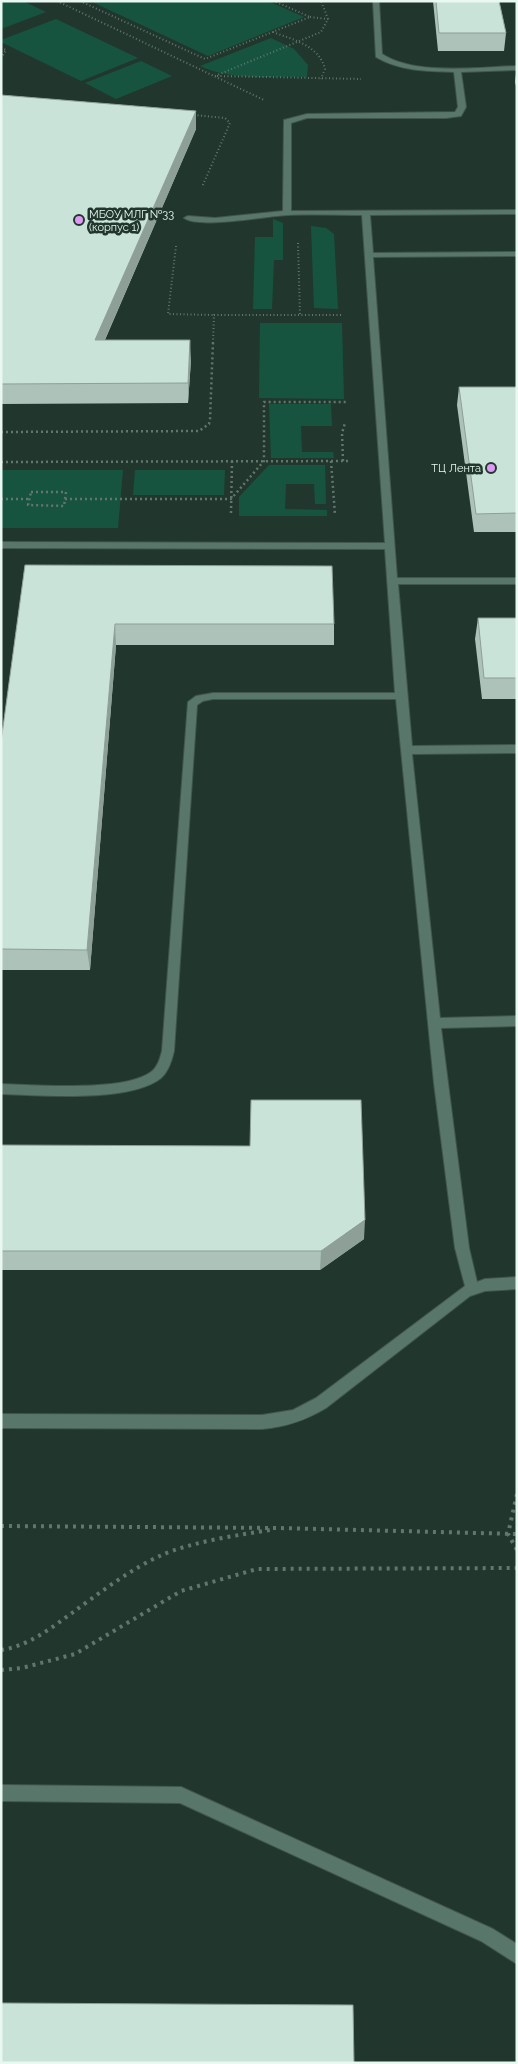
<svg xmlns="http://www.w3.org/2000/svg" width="518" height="2064" viewBox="0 0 518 2064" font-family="Raleway,sans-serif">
<rect width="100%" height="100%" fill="#21372e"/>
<!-- green -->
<path fill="#175440" d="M1,1h22l23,11 -45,17z
M90,1h178l36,16 -96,39z
M56,19l82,39 -57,23 -80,-39v-2z
M271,38l23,11 14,16 -1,12c-35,-1 -75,4 -107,-11z
M141,61l31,15 -56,23 -31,-16z
M273,219l10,4v37h-9l-2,49h-19l2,-72h18z
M311,226l15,2 8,6 4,75 -24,-1z
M260,323h82l2,76 -85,-1z
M269,404h62l1,22h-31l1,26h31l1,6h-63z
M269,465h56l1,39h-11l-1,-20h-28l-1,25 42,1v6h-88v-19z
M1,470h122l-5,58h-117z
M135,470h90l-1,25h-91z"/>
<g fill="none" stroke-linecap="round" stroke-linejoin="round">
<!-- minor casing -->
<g stroke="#41564d" stroke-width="2">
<path id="minor" d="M373,1h6l3,53c34,22 96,13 135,12v4l-56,2 5,35 -5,9 -15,2h-139l-16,5v88l226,-1v4l-147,1 3,38 144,-1v4l-144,1 24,321h120v6h-119l14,162 105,-1v8l-105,1 28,264 77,-2v10l-76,2 28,220 8,34 8,-3 32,-2v12l-32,2 -15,5 -144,112c-20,12 -40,19 -64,21l-261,-1v-14l261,1 31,-5 23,-12 149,-112 -10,-38 -21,-165 -38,-384h-183l-10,2 -6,4 -23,346c-2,9 -6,21 -13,27 -31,25 -121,17 -160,16v-10c36,1 123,8 150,-12 7,-5 9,-14 11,-21l26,-349 8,-6 17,-3h182l-10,-144 -384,-1v-6l384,1 -23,-328c-25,0 -49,-1 -74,0 -22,1 -89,14 -104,3l4,-2 27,2 68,-7 1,-91 23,-6 148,-2 3,-5 -4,-35c-27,-1 -55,-1 -78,-15z
M1,1785l180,2 312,142 24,15v20l-36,-23 -301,-138 -179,-2z"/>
</g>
<!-- path-far2 -->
<path stroke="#62766e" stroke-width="2" stroke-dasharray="1 2.5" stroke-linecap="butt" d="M57,1l207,99
M80,1l125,58 105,-42 -36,-16
M310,17l18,2
M273,32c20,8 46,13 52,37l-4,10
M1,48l5,2 -5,8
M215,76l106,-44 7,-13 -7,-18
M217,76l144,3
M194,115l31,3 5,5 -28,64
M298,243l2,72
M176,246l-8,68 46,1
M213,343l1,-28h127"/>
<!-- path-far1 -->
<path stroke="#62766e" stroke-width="2.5" stroke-dasharray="2 3" stroke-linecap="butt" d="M1,432l198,-1 10,-7 1,-5 3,-77
M331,461l4,54
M343,461l-1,-28 3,-10
M1,462l350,-1
M31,492h35l-2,14 -36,-1z
M1,499h28
M65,499h166l33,-38v-59h82
M231,513l1,-52"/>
<!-- path -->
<path stroke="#62766e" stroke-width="4" stroke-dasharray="3 5" stroke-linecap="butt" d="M517,1494l-9,40 9,16
M1,1526l278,2 238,6
M1,1650c27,-4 49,-21 71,-37 26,-19 60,-45 90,-58 29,-13 76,-20 108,-25
M1,1670l21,-2 53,-14 106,-63 76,-22 260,-1"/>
<!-- minor -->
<use href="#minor" fill="#58776a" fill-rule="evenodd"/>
</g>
<!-- wall -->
<path fill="#adc3ba" d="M433,1h66l7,32 -2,18h-66z
M517,66v24l-2,-8z
M1,95l195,16v18l-91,211 86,20 -3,43 -187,1z
M459,387h58v145h-43l-17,-127z
M25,565l309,59v21h-218l-26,325h-89v-228z
M478,618h39v81h-35l-7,-60z
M1,1145l363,94 -44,31h-319z"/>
<!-- shaded-wall -->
<path fill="#8d9f97" d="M196,111v18l-100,231 -1,-20z
M190,340l1,20 -3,43v-20z
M115,624l1,21 -26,325 -3,-20z
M365,1220l-1,19 -44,31 1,-19z"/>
<!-- building -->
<path fill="#c9e3d8" stroke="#8d9f97" d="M436,1h63l7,32h-67z
M1,95l195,16 -101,229h95l-2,43 -187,1z
M459,387h58v126l-41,1z
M25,565l307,1 2,58h-219l-28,326 -86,-1v-207z
M478,618h39v60h-33z
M251,1100h110l4,120 -44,31h-320v-106l249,1z
M1,2003l352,2 1,58h-353z"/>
<!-- markers -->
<g fill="#dd99f4" stroke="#21372e" stroke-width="2">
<circle cx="79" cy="220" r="5"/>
<circle cx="491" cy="468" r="5"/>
</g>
<g text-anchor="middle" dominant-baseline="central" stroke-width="5" stroke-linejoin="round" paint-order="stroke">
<!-- far-poi labels -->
<g font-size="11" fill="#eaf8f2" stroke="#21372e" text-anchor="start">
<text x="89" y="214">МБОУ МЛГ №33<tspan x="89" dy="13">(корпус 1)</tspan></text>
<text x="481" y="468" text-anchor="end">ТЦ Лента</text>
</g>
</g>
<!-- border -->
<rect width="518" height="2064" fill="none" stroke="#eaf8f2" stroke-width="5"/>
</svg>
